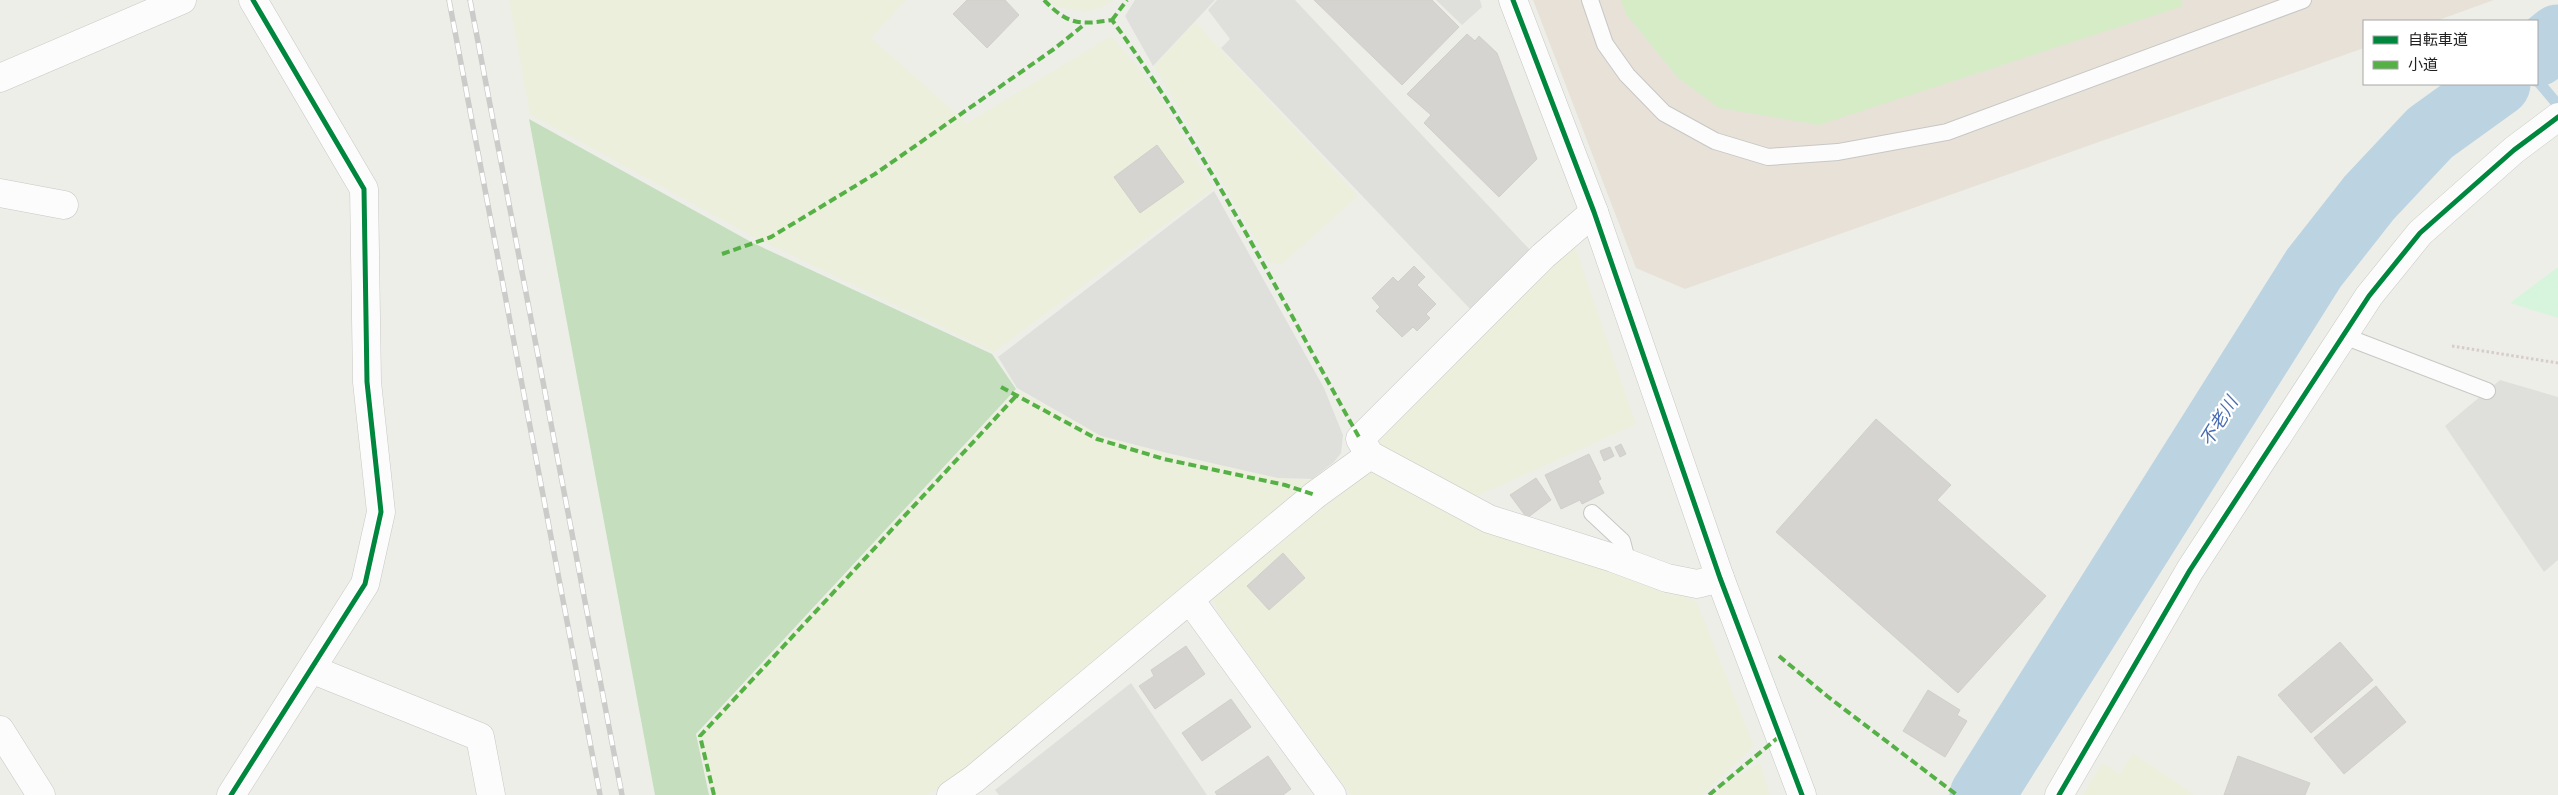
<svg xmlns="http://www.w3.org/2000/svg" width="2558" height="795" viewBox="0 0 2558 795" font-family="'Exo 2','Noto Sans JP',sans-serif">
<rect width="100%" height="100%" fill="#eeeee9"/>
<!-- military -->
<path fill="#e8e1d8" d="M1533,0h961l-58,21h-72v27l-679,241 -49,-21z"/>
<!-- farmland -->
<path fill="#ebefdc" d="M509,0h397l-35,38 96,85 144,-87 29,34 26,37 47,82 -219,163 -237,-113 -227,-125z
M1049,0h65l-16,9 -14,3 -30,-6z
M1195,22l163,174 -76,68 -13,-2 -115,-196z
M1574,243l62,181 -165,75 -94,-52v-5z
M1017,390l84,46 66,18 111,24 33,2 -358,301 -26,14h-216l-14,-60z
M1365,467l320,128 12,8 57,143 -52,49h-351l-133,-182 -6,-18 81,-68 33,-23 27,-23z
M2133,753l62,42h-112l19,-32 18,11z
M1760,763l10,32h-57l10,-10z"/>
<!-- grass -->
<path fill="#d5ecc7" d="M1621,0h560l2,6 -364,119 -100,-17 -41,-30 -52,-64z"/>
<!-- forest -->
<path fill="#c4debe" d="M529,119l224,124 239,111 24,35 -320,345 13,61h-54z"/>
<!-- park -->
<path fill="#d6f5dc" d="M2558,267v51l-48,-15z"/>
<!-- parking -->
<path fill="#dfdfdc" d="M1135,0h80l-62,66 -28,-50z
M1217,0h78l236,251 -59,60 -251,-263 9,-9 -22,-29z
M1436,0h44l2,7 -20,18z
M1214,191l110,197 19,47 -2,18 -7,9 -22,17 -34,-1 -111,-25 -66,-17 -84,-48 -19,-31z
M2500,380l58,17v163l-14,12 -99,-146z
M1131,683l76,112h-208l-4,-5z"/>
<g fill="none" stroke-linecap="round" stroke-linejoin="round">
<!-- stream -->
<path stroke="#bcd3e2" stroke-width="11" d="M2537,80l21,25"/>
<!-- river -->
<path stroke="#bcd3e2" stroke-width="65" d="M2537,54l21,-17
M1982,795l332,-527 55,-70 61,-65 68,-49"/>
</g>
<!-- building -->
<path fill="#d5d4d0" stroke="#d1cfca" d="M967,0h38l14,15 -32,33 -34,-34z
M1314,0h118l27,27 -57,58z
M1467,34l8,7 4,-5 18,17 40,106 -38,38 -75,-74 7,-8 -24,-21z
M1157,145l27,37 -44,31 -26,-36z
M1414,266l11,11 -8,8 19,19 -10,10 4,4 -13,13 -4,-4 -11,10 -26,-26 4,-4 -8,-9 21,-21 5,5z
M1876,419l75,66 -14,15 109,96 -88,97 -182,-161z
M1621,444l5,10 -6,3 -5,-10z
M1610,447l4,9 -10,5 -4,-10z
M1589,454l12,25 -3,2 6,12 -22,11 -2,-4 -19,9 -16,-34z
M1536,478l15,22 -24,18 -17,-23z
M1283,553l22,25 -36,32 -22,-24z
M2340,642l33,38 -62,53 -33,-38z
M1186,646l19,28 -50,35 -16,-23 15,-10 -3,-6z
M2376,686l30,36 -62,52 -30,-36z
M1928,690l32,20 -3,5 10,6 -22,36 -42,-26z
M1231,699l20,28 -49,34 -20,-28z
M1268,756l23,33 -8,6h-66l-2,-3z
M2238,756l72,27 -5,12h-81z"/>
<g fill="none" stroke-linecap="round" stroke-linejoin="round">
<!-- service casing -->
<g stroke="#c7c7c5" stroke-width="18">
<path id="service" d="M1590,0l15,44 22,31 37,38 51,28 53,16 70,-5 109,-20 356,-132
M2344,336l143,55
M1592,513l30,28 6,23"/>
</g>
<!-- minor casing -->
<g stroke="#c7c7c5" stroke-width="29">
<path id="minor" d="M0,78l182,-78
M0,193l64,12
M1594,212l-51,44 -183,183 10,16 119,64 124,39 54,20 30,6 23,-6
M1190,600l142,195
M311,669l169,68 11,58
M231,795l134,-211 16,-72 -14,-130 -3,-193 -111,-189
M951,795l23,-16 341,-284 55,-40"/>
</g>
<!-- tertiary casing -->
<g stroke="#c7c7c5" stroke-width="29">
<path id="tertiary" d="M1513,0l81,212 126,366 82,217
M0,730l41,65
M2059,795l131,-225 179,-274 51,-63 94,-83 44,-33"/>
</g>
<!-- path -->
<path stroke="#d7ccc7" stroke-width="3" stroke-dasharray="2.5 2.5" stroke-linecap="butt" d="M2452,346l106,17"/>
<!-- service -->
<use href="#service" stroke="#fcfcfc" stroke-width="16"/>
<!-- minor -->
<use href="#minor" stroke="#fcfcfc" stroke-width="28"/>
<!-- tertiary -->
<use href="#tertiary" stroke="#fcfcfc" stroke-width="28"/>
<!-- rail casing -->
<g stroke="#cbcbca" stroke-width="5.5">
<path id="rail" d="M449,0l151,795
M470,0l152,795"/>
</g>
<!-- rail -->
<use href="#rail" stroke="#fff" stroke-width="4" stroke-dasharray="11" stroke-linecap="butt"/>
<!-- quiet -->
<path stroke="#55b145" stroke-width="4" stroke-dasharray="8 4" stroke-linecap="butt" d="M1044,0c24,25 35,25 68,20 94,129 169,279 248,419
M1112,20l15,-20
M722,254l49,-17 104,-63 179,-125 31,-25
M1001,387l96,52 67,20 121,26 30,10
M1779,656l48,40 130,99
M714,795l-14,-59 316,-340
M1709,795l71,-59"/>
<!-- cycleway casing -->
<g stroke="#fff" stroke-width="8">
<path id="cycleway" d="M1513,0l81,212 126,366 82,217
M231,795l134,-211 16,-72 -14,-130 -3,-193 -111,-189
M2059,795l131,-225 179,-274 51,-63 94,-83 44,-33"/>
</g>
<!-- cycleway -->
<use href="#cycleway" stroke="#00873e" stroke-width="5"/>
</g>
<g text-anchor="middle" dominant-baseline="central" stroke-width="4.5" stroke-linejoin="round" paint-order="stroke">
<!-- water labels -->
<g font-size="18" font-style="italic" fill="#496cb2" stroke="#fff">
<text transform="translate(2218 421) rotate(-58)">不老川</text>
</g>
</g>
<!-- legend -->
<rect x="2363" y="20" width="175" height="65" fill="#ffffff" stroke="#a6a6a6"/>
<rect x="2373" y="36" width="25" height="8" fill="#00873e" stroke="#a6a6a6"/>
<text x="2408" y="45" font-size="15" fill="#202020">自転車道</text>
<rect x="2373" y="61" width="25" height="8" fill="#55b145" stroke="#a6a6a6"/>
<text x="2408" y="70" font-size="15" fill="#202020">小道</text>
</svg>
